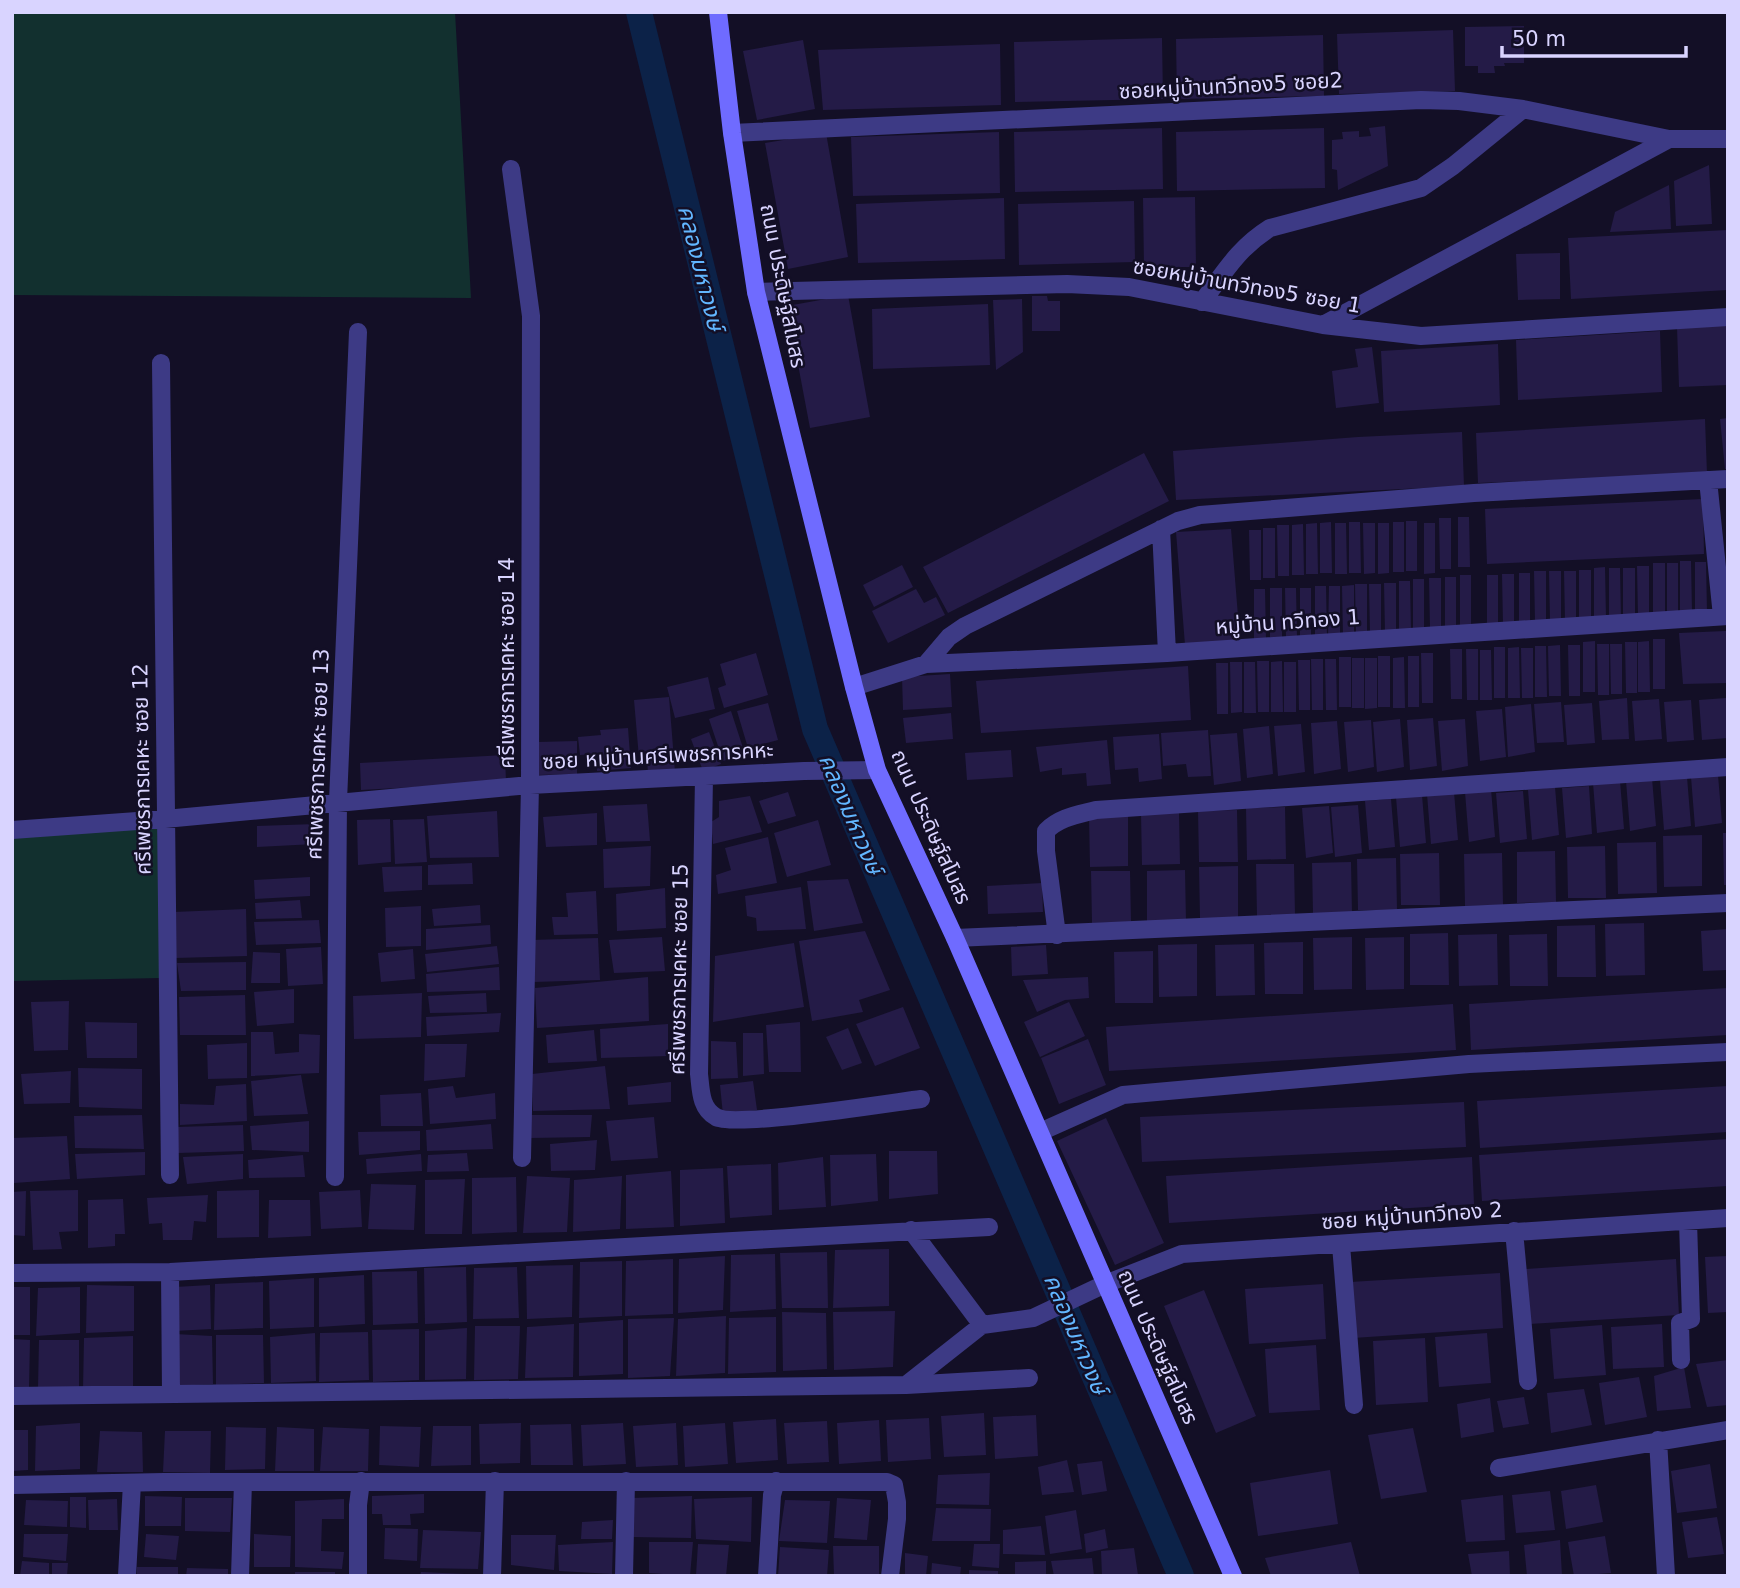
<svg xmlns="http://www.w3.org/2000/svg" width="1740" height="1588" viewBox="0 0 1740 1588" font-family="'DejaVu Sans','Noto Sans Thai',sans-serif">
<rect width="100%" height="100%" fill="#130f26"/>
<!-- green -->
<path fill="#12302f" d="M12,12h443l16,286 -459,-3z
M161,817l-1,161 -148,3v-152z"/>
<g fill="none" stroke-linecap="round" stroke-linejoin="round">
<!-- canal -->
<path stroke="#0c2248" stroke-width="26" d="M639,12l176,717 366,847"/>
</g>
<!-- building -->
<path fill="#241b47" d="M1524,26v37h-20l1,3h-11l1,7h-17v-7h-13v-39z
M1453,30l2,61 -116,3 -2,-60z
M1323,35l1,61 -147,3 -1,-60z
M1162,38l1,61 -148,3 -1,-60z
M803,40l12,69 -58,11 -14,-69z
M1000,44l1,61 -178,5 -5,-60z
M1385,126l3,40 -50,24 -1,-20 -5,-1v-29l11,-1 -1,-7 17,-1v6l12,-1 -2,-8z
M1162,128l1,61 -148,3 -1,-60z
M1324,128l1,60 -148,3 -1,-59z
M999,132l1,61 -147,3 -2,-59z
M826,133l22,124 -60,12 -23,-126z
M1709,165l3,59 -36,2 -2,-45z
M1669,185l2,44 -61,3 5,-20z
M1195,197l1,70h-52l-1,-69z
M1004,198l1,61 -147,4 -2,-59z
M1134,201l1,61 -116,3 -1,-61z
M1728,230v60l-157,9 -3,-61z
M1560,253v46l-42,1 -2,-46z
M848,295l22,122 -60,11 -23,-122z
M1032,296h15l1,5h12v30h-28z
M1022,299l1,53 -27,18 -3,-70z
M988,304l2,61 -117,4 -1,-60z
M1728,324v61l-49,2 -2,-60z
M1660,331l2,61 -144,8 -2,-60z
M1498,344l2,61 -116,7 -3,-61z
M1372,347l7,56 -43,5 -4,-37 26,-4 -3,-18z
M1728,418v51h-3l-5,-50z
M1705,419l2,55 -229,9 -2,-50z
M1462,432l2,54 -288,14 -3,-49 185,-14z
M1144,453l25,48 -221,112 -25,-46z
M1703,499l1,55 -217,10 -2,-55z
M1458,517h11l1,50h-12z
M1439,518h12v51h-11z
M1406,521h11v50h-11z
M1331,522l1,51h-12v-50z
M1349,522h11l1,51h-12z
M1393,522h11v50h-11z
M1317,523l1,51h-12v-50z
M1335,523h11l1,51h-12z
M1363,523h12v50l-11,1z
M1378,523h11v50l-11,1z
M1424,523h11v50l-11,1z
M1303,524l1,51h-12v-50z
M1277,525h12v51h-11z
M1263,528h12v50h-12z
M1231,529l9,112 -55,4 -9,-113z
M1249,530h12v50h-11z
M1680,561h11l1,51h-12z
M1695,562h11l1,50 -12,1z
M1653,563h12v50h-12z
M1667,563h11v51h-11z
M902,565l11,22 -39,20 -11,-22z
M1637,566h12v51h-11z
M1605,567l1,51h-12v-50z
M1609,568h11l1,51h-12z
M1623,568h12v50h-12z
M1579,570h12v50h-12z
M1534,571h12v50l-11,1z
M1549,571h12v50h-11z
M1564,571h12v50h-11z
M1519,573h11v51h-11z
M1502,574h12v51h-11z
M1460,575h11v51h-11z
M1487,575h11v51h-11z
M1445,577h11v50h-11z
M1429,578h12v51h-11z
M1413,579h11v51h-11z
M1399,581h11l1,50 -12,1z
M1384,583h12v50h-11z
M1355,584h12v51h-11z
M1369,584h12v50h-11z
M1354,585v51h-11l-1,-50z
M1315,586h11l1,51h-12z
M1329,586h11v51h-12z
M1270,588h12v50h-12z
M1285,588h11l1,50h-11z
M1300,588h11v50l-11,1z
M916,589l8,14 12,-6 9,18 -57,28 -16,-32z
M1254,589h11l1,51h-12z
M1725,631h3v52l-45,1 -4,-51z
M1653,639h12v50h-12z
M1595,641v51h-12v-50z
M1649,641l1,51h-12v-50z
M1625,642h12v51h-11z
M1597,644h12v51h-11z
M1610,644h12v50h-11z
M1560,645l1,51h-12l-1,-50z
M1568,645h12v51h-11z
M1535,646h11l1,51h-12z
M1494,647h11v51h-11z
M1519,647l1,51h-12v-50z
M1521,648h12v50h-11z
M1450,649h12v50h-11z
M1466,649h12v51h-11z
M1480,650h11l1,50h-12z
M756,653l12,42 -44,13 -6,-20 8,-3 -6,-21z
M1421,653h12v50h-11z
M1378,656h12v51h-12z
M1408,656h11v51h-11z
M1339,657h12v50h-12z
M1404,657l1,51h-12v-50z
M1352,658h12v50h-12z
M1365,658h12v50l-12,1z
M1311,659h12v51h-11z
M1325,659h11l1,51h-11z
M1298,660h12v50h-11z
M1257,661h12v51h-11z
M1282,661l1,51h-12v-50z
M1230,662h12v50l-11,1z
M1244,662h11l1,51h-12z
M1284,662h12v50h-12z
M1216,663h12v51h-11z
M1188,666l3,54 -210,13 -5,-52z
M950,674l2,33 -49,3 -1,-33z
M708,677l7,32 -40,9 -8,-31z
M669,697l6,75 -27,2 -1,-17 -8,1 -5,-58z
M1627,698l2,41 -27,1 -3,-39z
M1726,698l2,40 -26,2 -3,-40z
M1659,699l3,40 -27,2 -3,-40z
M1691,700l3,40 -27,2 -3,-40z
M1561,702l3,40 -27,1 -3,-39z
M768,703l10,37 -30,8 -11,-37z
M1592,703l3,40 -28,2 -3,-40z
M1531,704l4,48 -27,5 -3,-50z
M1502,709l4,48 -26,4 -4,-50z
M731,711l14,43 -22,7 -14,-42z
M951,713l2,26 -47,4 -3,-25z
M1433,718l4,48 -27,4 -3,-50z
M1400,719l4,48 -27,5 -4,-50z
M1465,719l3,47 -26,5 -4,-50z
M1371,720l3,47 -26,5 -4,-50z
M1337,721l4,48 -27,5 -3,-51z
M1301,724l4,48 -27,4 -4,-50z
M1269,726l4,48 -26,4 -4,-49z
M628,728l3,40 -34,3 -1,-17 -16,1 -2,-18 23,-2 -1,-5z
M1208,730l3,46 -23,1 -2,-13 -23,2 -2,-33z
M709,732l12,32 -18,7 -12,-32z
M1237,733l4,48 -27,4 -4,-50z
M1159,734l3,45 -23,3 -1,-14 -23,2 -2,-33z
M1107,740l4,44 -24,2 -1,-13 -24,2v-7l-22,4 -4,-25z
M577,741v33l-38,1 -1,-33z
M1011,750l2,27 -46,3 -2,-27z
M505,755l1,27 -145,8 -1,-27z
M1718,775l4,48 -27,4 -4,-50z
M1687,777l4,49 -27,4 -4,-50z
M1652,778l4,48 -26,5 -4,-50z
M1620,781l4,48 -27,4 -4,-50z
M1589,786l3,48 -26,4 -4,-50z
M1555,787l4,48 -27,5 -4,-50z
M1491,789l4,48 -26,5 -4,-50z
M1523,791l4,48 -27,4 -4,-50z
M788,792l8,24 -28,8 -9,-23z
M1454,792l4,48 -27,4 -4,-50z
M1422,795l4,48 -26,4 -4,-50z
M750,796l12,36 -49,12 -2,-22 8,-5v-16z
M1391,799l4,48 -26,3 -4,-49z
M647,804l3,37 -44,1 -3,-36z
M1358,805l4,48 -27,4 -4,-50z
M1329,806l4,47 -27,5 -4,-50z
M1285,807l1,52 -39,1 -1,-52z
M1237,810l1,52h-39l-1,-51z
M497,811l2,46 -69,1 -3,-42z
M597,813v32l-51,2 -3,-30z
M1141,813h38l1,51 -38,1z
M1128,814v52l-38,1 -1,-52z
M390,819l1,43 -33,3 -1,-45z
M424,819l3,43 -32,2 -2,-44z
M818,820l13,45 -44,12 -13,-44z
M316,824l-1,20 -58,3v-21z
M1723,833h5v52h-4z
M1702,835v51l-38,1 -1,-51z
M768,837l9,46 -59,11 -2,-19 15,-5 -6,-22z
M1656,842l1,51 -39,1 -1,-51z
M651,846l-1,40 -46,2 -1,-39z
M1605,846l1,52h-38l-1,-51z
M1555,851l1,51 -39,1v-51z
M1439,853l1,52h-39l-1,-51z
M1502,853l1,52 -38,1 -1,-52z
M1396,858l1,52h-39l-1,-51z
M1351,862l1,52h-39l-1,-51z
M472,863l1,21 -45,1v-20z
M1256,864h38l1,51 -38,1z
M422,866v24l-38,2 -2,-25z
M1238,866v52h-38l-1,-51z
M1185,870l1,52 -39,1v-52z
M1091,871h39l1,51 -39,1z
M310,877v19l-55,3 -1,-19z
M848,879l15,44 -49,8 -7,-50z
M1042,883l1,29 -55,2 -1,-28z
M801,887l5,42 -49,2 -1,-13 -9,-2 -2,-20z
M665,888l1,40 -49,3 -1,-37z
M596,891l2,43 -44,1 -2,-18h16l-2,-24z
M300,900l2,18 -46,1 -1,-16z
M480,905l1,18 -47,3 -2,-17z
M421,906v40l-35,1 -1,-39z
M246,909l1,47 -72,2 -1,-46z
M319,920l2,23 -65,2 -2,-23z
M1644,923l1,52 -39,1 -1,-52z
M490,925l1,19 -65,6v-21z
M1595,925l1,52h-39v-51z
M1728,929v41l-25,1 -2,-40z
M865,931l25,59 -31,10 4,12 -51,9 -13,-80z
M1448,933l1,52h-39v-51z
M1497,934l1,51 -39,1 -1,-51z
M1547,934l1,52h-38l-1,-51z
M662,937l3,34 -51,2 -5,-33z
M1352,937v52l-38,1 -1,-52z
M1404,937v52l-38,1 -1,-52z
M598,938l2,42 -67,2 -2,-42z
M1303,942v52h-38l-1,-51z
M794,943l10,64 -91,15 2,-66z
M1197,944v52l-38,1 -1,-52z
M1254,944l1,51 -39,1 -1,-51z
M1046,945l2,29 -36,2 -1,-29z
M497,946l2,18 -72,8 -2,-18z
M321,947l2,37 -35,2 -2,-37z
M413,949l2,30 -34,3 -3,-29z
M1153,951v52h-38l-1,-51z
M253,952l27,1v30h-29z
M246,962v28l-65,1 -4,-28z
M499,967l1,23 -73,2 -1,-18z
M648,977l1,44 -112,7 -2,-40z
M1088,977l1,21 -24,2 -28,12 -14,-32z
M1728,988v47l-257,15 -2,-46z
M294,989v34l-37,3 -3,-34z
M422,993l-1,44 -67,2 -1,-43z
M486,993l1,19 -57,1 -2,-17z
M245,995l1,40h-66l-1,-38z
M69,1001l-1,49 -34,1 -3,-49z
M1069,1002l16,34 -45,21 -16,-35z
M1453,1004l3,46 -347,21 -3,-44z
M903,1007l17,41 -45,18 -19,-42z
M501,1013l-2,19 -72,4 -1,-19z
M85,1022l52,1v35h-50z
M800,1022l1,50h-32l-3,-47z
M668,1024v32l-67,2 -1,-29z
M848,1028l14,35 -20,7 -16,-33z
M594,1030l3,31 -49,2 -2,-28z
M251,1032h22l2,22 24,-2v-18l21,1 -1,38 -68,3z
M743,1033h20l1,41 -21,2z
M1088,1039l18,46 -47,19 -18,-46z
M711,1041l25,1 2,36 -27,1z
M247,1043v35l-39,1 -1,-34z
M425,1044h42l-2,33 -41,4z
M605,1066l5,43 -77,2 -1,-37z
M78,1068l64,1v40l-63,-2z
M71,1071l-1,32 -46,1 -3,-30z
M301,1075l7,39 -54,2 -3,-35z
M753,1081l4,29 -34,5 -3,-30z
M671,1082v20l-43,3 -1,-18z
M246,1084l1,37 -67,4v-21l34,1 2,-19z
M453,1086l3,12 39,-5 1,26 -66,5 -2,-35z
M1728,1086v46l-248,16 -3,-47z
M421,1093l2,33h-42l-1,-31z
M1464,1102l2,45 -324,15 -2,-45z
M142,1115l2,34 -69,-1 -1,-32z
M530,1115h62l-2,22 -60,1z
M654,1117l4,41 -47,3 -5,-40z
M1106,1118l58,125 -49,22 -58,-124z
M309,1121v31l-57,-2 -2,-24z
M491,1124l2,25 -66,2 -1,-21z
M243,1125l1,26 -66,2 -1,-26z
M420,1131v19l-61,5 -1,-23z
M67,1136l3,43 -56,4 -2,-45z
M1728,1139v47l-246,15 -3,-46z
M597,1140l-2,30 -44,1 -1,-27z
M889,1151h48l1,43 -49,5z
M145,1152v23l-68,4 -2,-25z
M467,1153l2,18 -42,1 1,-17z
M243,1154v25l-56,5 -4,-27z
M421,1154l1,17 -55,3 -1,-15z
M876,1154l2,47 -47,5 -1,-51z
M303,1155l2,22 -56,1 -1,-18z
M823,1157l3,50 -47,3 -1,-47z
M1472,1157l2,47 -305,19 -3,-47z
M771,1164l1,51 -42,3 -3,-52z
M723,1168l2,55 -45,3v-56z
M671,1171l3,56 -48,2v-54z
M527,1176l43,2 -3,54 -44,1z
M622,1176l-2,53 -47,3 1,-52z
M516,1177l1,55 -45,2v-56z
M465,1179l-3,55h-37v-54z
M371,1184l45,1 -2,45 -46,-1z
M78,1190v41l-19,1 3,17 -29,1 -3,-59z
M259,1190v47l-42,1v-47z
M360,1190l2,37 -41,2 -2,-37z
M26,1191l-1,45 -13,-1v-43z
M208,1195l-2,27 -12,-1 -2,19h-29l-1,-17 -13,1 -2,-26z
M123,1199l2,35h-10v12l-27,2v-48z
M269,1200h41l1,36 -43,2z
M889,1249v57l-56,2 2,-58z
M827,1252l1,56h-46l-2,-55z
M775,1254l1,55 -46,3 1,-57z
M725,1256l-2,54 -45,3 1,-54z
M1728,1256v56l-20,1 -3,-56z
M673,1259v55l-48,2 1,-55z
M1676,1259l3,56 -150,9 -3,-55z
M622,1261v55l-43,2 1,-56z
M573,1265l-1,52 -45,2 -1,-53z
M466,1267l1,55 -42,2 -1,-56z
M517,1267l2,51 -46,1 1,-51z
M417,1271l1,52 -45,2 -1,-53z
M1500,1273l3,55 -150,10 -3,-56z
M364,1275l1,49 -46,3v-49z
M314,1278v49l-44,2 -1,-48z
M263,1282v46l-49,2 1,-46z
M1323,1284l3,55 -77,5 -4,-55z
M87,1285l47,1v45l-48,2z
M210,1285l1,44 -36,2v-44z
M12,1287h18v48h-18z
M80,1287v46l-44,3 2,-48z
M1204,1290l52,126 -40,17 -52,-127z
M895,1311l-2,56 -59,3 -1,-58z
M782,1312l44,1 1,56 -44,2z
M726,1316l-1,57 -49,3 2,-57z
M776,1317v55l-48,2 1,-56z
M674,1318l-4,58 -42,2v-59z
M623,1320v54l-44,2v-53z
M574,1324l-1,53 -48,1 2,-51z
M1662,1324l2,43 -51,2 -2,-42z
M1602,1325l4,50 -52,4 -4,-50z
M475,1326h45l-2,53 -44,1z
M467,1328l-1,51 -41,1v-49z
M419,1329v51l-46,2 -1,-52z
M368,1332l1,48 -50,2 1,-49z
M315,1333l1,48 -45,2 -1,-46z
M1487,1333l4,50 -52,4 -4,-50z
M175,1334l37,2 1,48 -38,2z
M216,1335h47l1,48 -48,2z
M133,1336v50l-50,4 1,-52z
M1425,1338l3,64 -52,3 -3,-64z
M12,1339l18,1 -1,47 -17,1z
M39,1340h40v48h-41z
M1316,1345l4,65 -51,3 -4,-64z
M1728,1360v45l-21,2 -11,-43z
M1684,1367l7,41 -34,3 -3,-35z
M1639,1377l8,40 -42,8 -6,-42z
M1584,1389l8,36 -41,8 -4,-40z
M1524,1397l5,27 -26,4 -6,-27z
M1490,1398l4,34 -33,6 -4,-34z
M984,1413l2,42 -42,2 -3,-41z
M1036,1415l2,41 -43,3 -2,-42z
M929,1418l2,41 -43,3 -2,-42z
M776,1419l2,41 -42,3 -3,-41z
M879,1420l2,41 -42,3 -2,-41z
M827,1421l2,41 -42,2 -3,-41z
M80,1423v46l-45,2 1,-45z
M521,1423l-1,40 -40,1 -1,-40z
M623,1423l3,41 -43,2 -2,-41z
M676,1423l2,42 -42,2 -3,-41z
M725,1423l3,41 -43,3 -2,-41z
M571,1424l2,41h-42l-1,-40z
M380,1426l41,1 -2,40 -40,-2z
M433,1426h38v39l-40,1z
M226,1427l40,1 -1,41 -40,1z
M277,1427l37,2v42h-39z
M323,1427l46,2 -1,42h-48z
M1413,1428l14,64 -46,7 -13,-64z
M12,1430h16v40l-16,1z
M100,1431l42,1 1,40h-46z
M165,1431h46l-1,42 -47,-1z
M1067,1460l7,32 -32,3 -4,-28z
M1102,1461l5,30 -25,4 -5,-31z
M1710,1464l7,44 -40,5 -6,-42z
M1330,1470l8,54 -80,12 -8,-53z
M990,1473l-1,32 -53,-1 2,-29z
M1596,1485l7,37 -37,7 -5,-38z
M1550,1491l5,39 -39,3 -4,-38z
M424,1494v19l-14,1 1,11h-28l-1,-11h-10v-18z
M1503,1495l2,45 -39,2 -5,-42z
M145,1496l37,1 -1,29h-36z
M692,1496l-1,42 -58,-1 -1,-39z
M70,1497h16v31l-16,-1z
M752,1497l-1,45 -55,-3 -2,-40z
M185,1498h47l-2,34 -45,-1z
M837,1498l34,2 -4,40 -33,-2z
M117,1499l1,31h-29l-1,-30z
M344,1499v20h-22l-1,32 23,1 -2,17 -47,-2v-66z
M26,1500l42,1 -1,26 -43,-2z
M785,1500l45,1 -3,42 -48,-2z
M936,1508l55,1 -1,32h-58z
M1076,1510l6,39 -32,5 -5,-38z
M1717,1517l7,37 -36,4 -6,-36z
M613,1520l-1,19h-31l1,-17z
M1041,1526l4,29 -42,-1v-24z
M385,1528l33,1 -1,32 -33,-2z
M1105,1529l3,19 -22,5 -2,-19z
M423,1530l58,2 -3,37 -58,-1z
M24,1534h44l-2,27 -43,-4z
M146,1534l33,2 -3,24 -32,-3z
M254,1534l37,2 -1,31h-36z
M511,1535h45l-2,35 -43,-5z
M1605,1536l6,37 -37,3 -6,-34z
M1560,1540l2,36h-35l-3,-31z
M613,1542l-1,32 -53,-3 -1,-26z
M649,1542h44l-3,34 -41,-3z
M1351,1542l9,34h-89l-6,-18z
M698,1544l31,1 -3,31 -30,-1z
M974,1544h26l-1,24 -27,-2z
M833,1546h46v30h-45z
M780,1547l49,3 -2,26h-49z
M1134,1548l4,27 -36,1 -1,-25z
M1509,1551l1,25h-38l-4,-22z
M905,1553l23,3 -2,20h-21z
M1092,1558l2,18h-40l-3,-15z
M22,1561l27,2v13h-29z
M1046,1561v15h-31v-14z
M52,1563h16l-1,13h-15z
M932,1563l29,4 -1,9h-29z
M137,1567h41v9h-41z
M187,1568l41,1v7h-42z
M969,1570l29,1v5h-29z
M295,1572h40v4h-40z
M421,1572l44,2v2h-45z"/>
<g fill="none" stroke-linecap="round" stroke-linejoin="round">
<!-- street -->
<path stroke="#3d3a85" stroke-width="18" d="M732,133l689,-33 38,1 64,8 146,30h59
M511,169l20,147 -1,469 -8,373
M756,292l311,-8 62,3 194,38 98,11 307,-19
M1202,302c22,-29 36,-54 68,-74l151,-40 32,-22 70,-57
M1323,325l346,-186
M161,363l9,812
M1708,480l14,136
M1161,529l6,124
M926,664l23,-27 16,-11 213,-105 22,-6 274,-22 254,-14
M854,687l72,-23 241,-11 561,-37
M704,777l-5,297c2,16 1,34 17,43 18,11 174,-14 205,-18
M12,830l153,-11 365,-34 274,-14 73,-1
M1057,935l-11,-84v-20c14,-14 31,-16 50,-21l632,-43
M955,938l773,-35
M1040,1132l83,-37 346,-31 259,-12
M335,1177l3,-376 20,-469
M911,1230l71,95
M1514,1231l14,150
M1341,1245l13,160
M170,1272l1,122
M12,1273l158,-1 819,-45
M1681,1360l-1,-37 11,-4 -3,-98
M906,1385l123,-7
M12,1396l894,-11 76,-60 51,-7 72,-34 77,-30 546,-36
M1658,1440l8,136
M1499,1468l229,-38
M12,1485l152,-3h723l7,3 3,17v17l-7,57
M127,1576l5,-93
M240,1576l3,-94
M358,1576v-71l3,-24
M492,1576l3,-95
M624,1576l2,-95
M767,1576l5,-81 4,-14"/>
<!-- secondary -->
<path stroke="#6f6bff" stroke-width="18" d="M718,12l14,121 24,159 98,395 23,83 78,168 278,638"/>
</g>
<g text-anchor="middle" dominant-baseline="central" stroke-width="5" stroke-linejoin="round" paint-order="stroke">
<!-- street labels -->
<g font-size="21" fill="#d9d4ff" stroke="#130f26">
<text transform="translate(1231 86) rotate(-3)">ซอยหมู่บ้านทวีทอง5 ซอย2</text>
<text transform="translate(783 286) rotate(79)">ถนน ประดิษฐ์สโมสร</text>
<text transform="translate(1247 286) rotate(10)">ซอยหมู่บ้านทวีทอง5 ซอย 1</text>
<text transform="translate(1288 622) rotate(-4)">หมู่บ้าน ทวีทอง 1</text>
<text transform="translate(507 663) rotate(-90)">ศรีเพชรการเคหะ ซอย 14</text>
<text transform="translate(318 754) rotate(-88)">ศรีเพชรการเคหะ ซอย 13</text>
<text transform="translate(658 756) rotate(-3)">ซอย หมู่บ้านศรีเพชรการคหะ</text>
<text transform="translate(142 769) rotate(-91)">ศรีเพชรการเคหะ ซอย 12</text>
<text transform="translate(931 827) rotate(66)">ถนน ประดิษฐ์สโมสร</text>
<text transform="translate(679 969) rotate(-89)">ศรีเพชรการเคหะ ซอย 15</text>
<text transform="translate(1412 1216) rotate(-4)">ซอย หมู่บ้านทวีทอง 2</text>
<text transform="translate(1158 1347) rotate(66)">ถนน ประดิษฐ์สโมสร</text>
</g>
<!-- water labels -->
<g font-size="23" font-style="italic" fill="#62b6ff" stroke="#130f26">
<text transform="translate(701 268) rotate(76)">คลองมหาวงษ์</text>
<text transform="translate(851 814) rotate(67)">คลองมหาวงษ์</text>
<text transform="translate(1076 1334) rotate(67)">คลองมหาวงษ์</text>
</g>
</g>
<!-- border -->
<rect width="1740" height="1588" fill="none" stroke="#d9d4ff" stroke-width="28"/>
<!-- scale -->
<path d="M1502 46v10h184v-10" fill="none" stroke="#d9d4ff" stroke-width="3.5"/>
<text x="1512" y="46" font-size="21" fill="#d9d4ff" stroke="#130f26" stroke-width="5" paint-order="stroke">50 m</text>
</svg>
